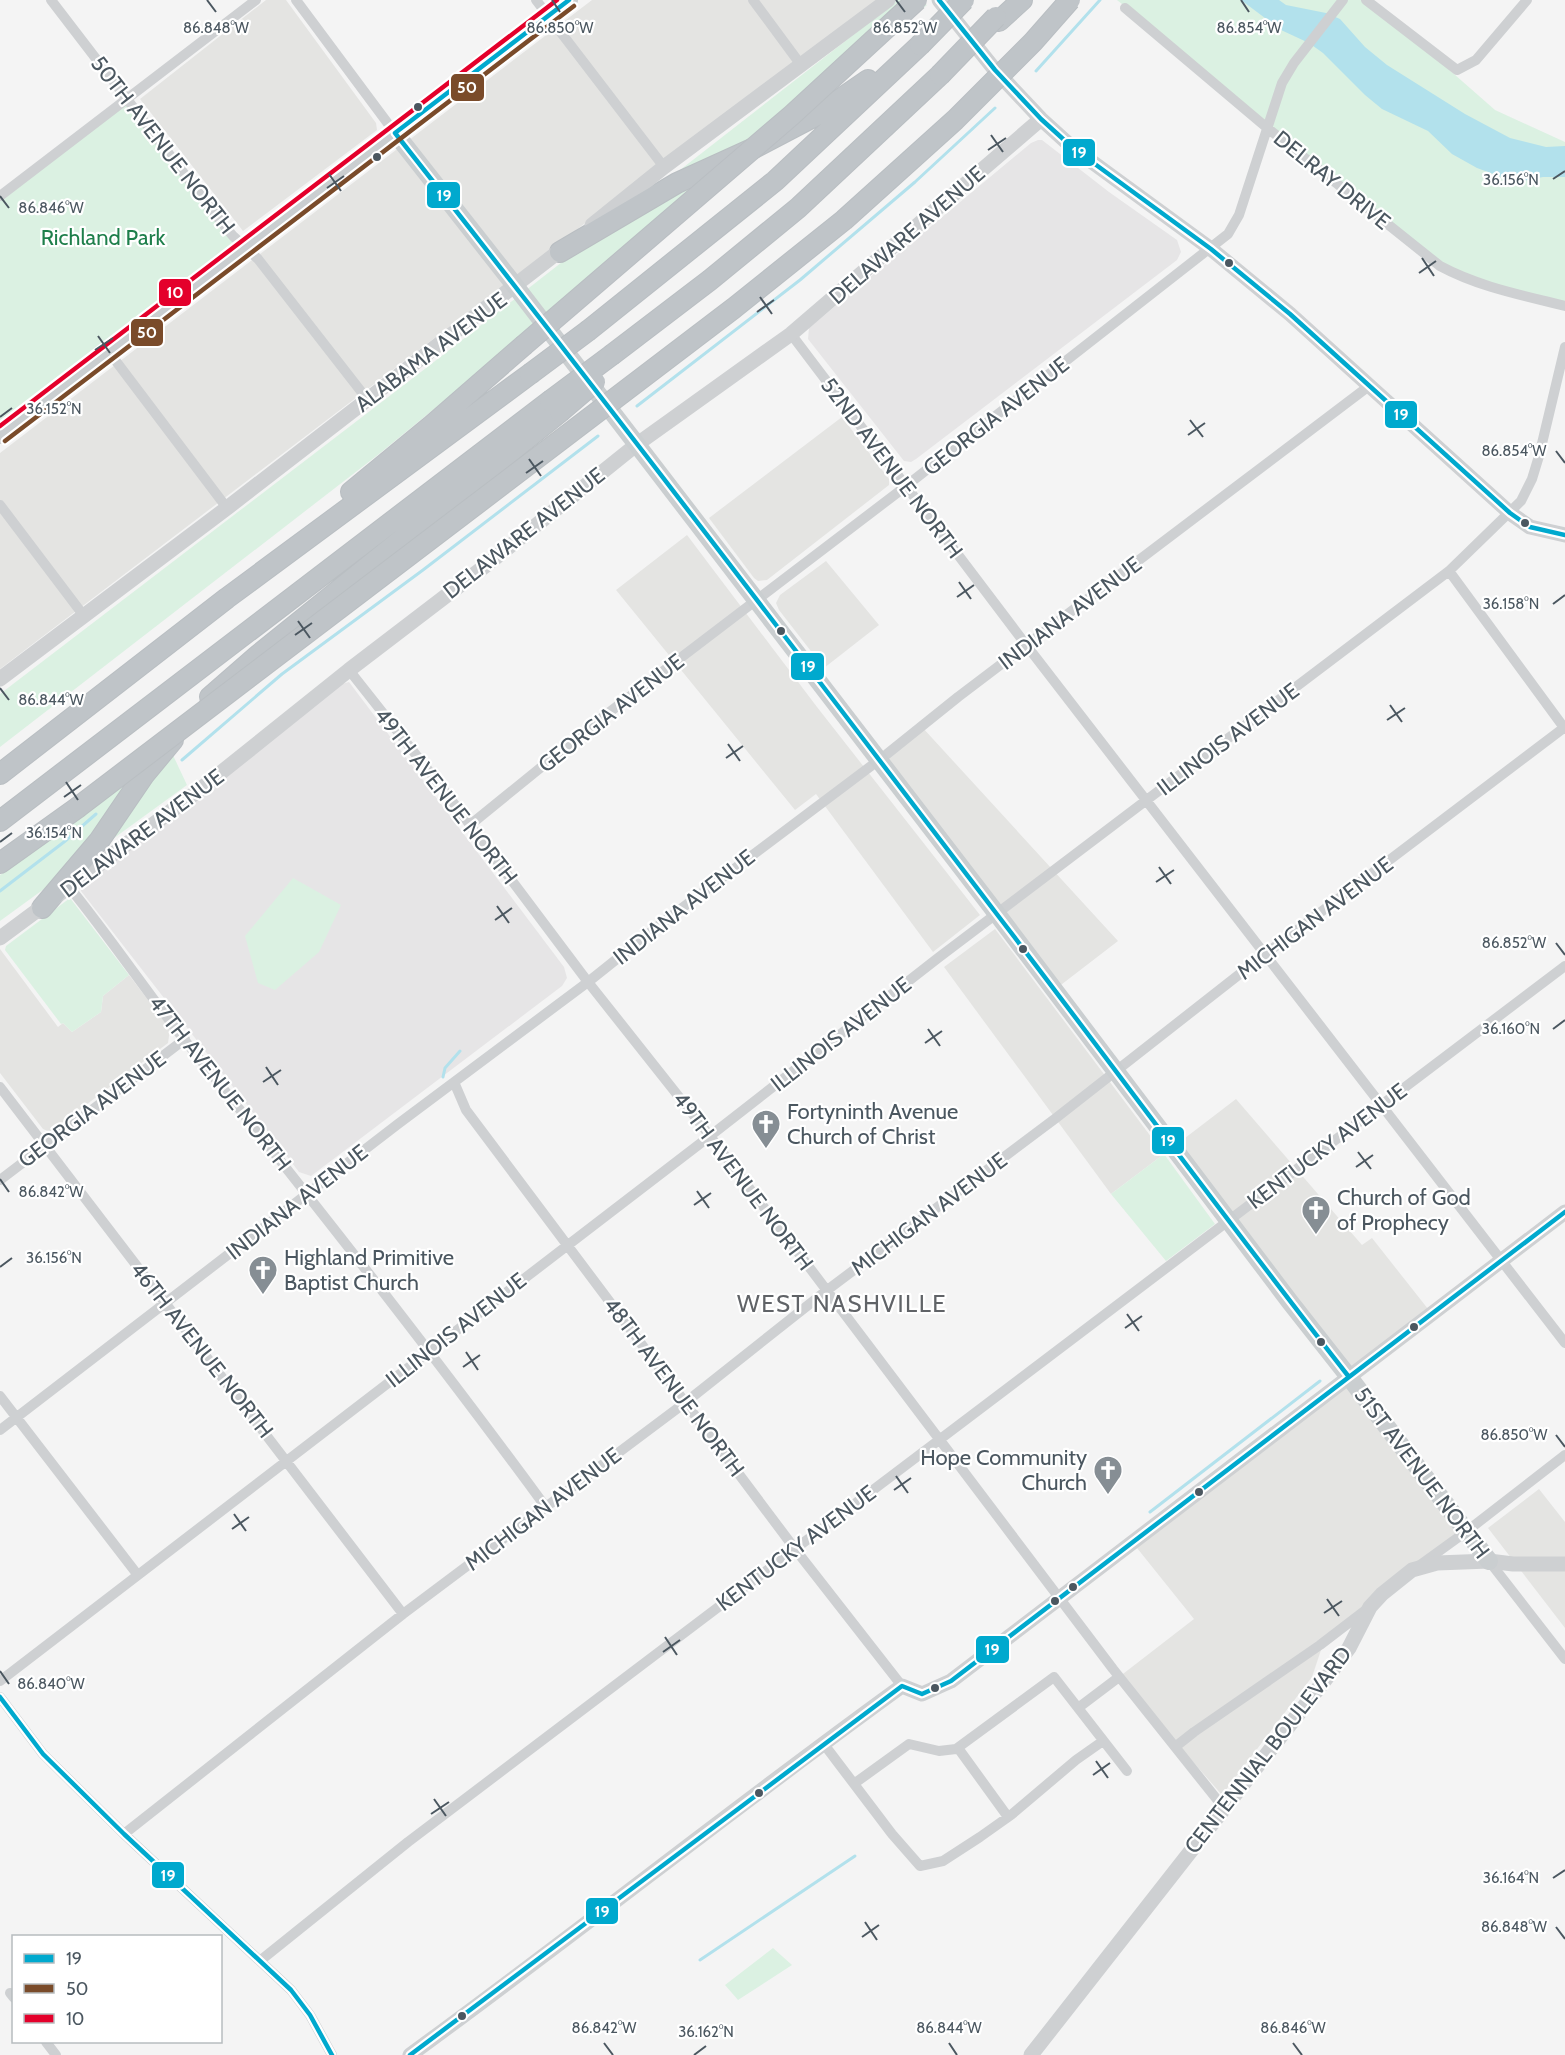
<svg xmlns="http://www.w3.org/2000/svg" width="1565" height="2055" viewBox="0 0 1565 2055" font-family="Cabin,sans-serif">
<rect width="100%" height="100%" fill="#f4f4f4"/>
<!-- commercial -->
<path fill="#e4e4e2" d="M266,0h20l90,123 1,7 -134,101 -103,-132z
M592,0h286l-878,669v-216z
M842,417l47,62v6l-122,95 -9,1 -4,-3 -45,-60z
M687,535l130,172 163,208 -47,37 -117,-158 -21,16 -179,-220z
M826,561l53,64 -55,43 -45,-58 -3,-7 4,-8z
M922,727l196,214 -65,50 -174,-230z
M995,929l169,225 -53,40 -167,-227z
M0,949l58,78 5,-4 9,9 29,-20 2,-16 26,-21 41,54 -2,14 -118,89 -7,-3 -43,-56z
M1236,1099l126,146 10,-7 60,76 -82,63 113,156 -141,114 -10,30 -90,118 -103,-118 75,-58 -61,-76 216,-166 -177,-229z
M1539,1489l26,33v106l-77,-100z"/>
<!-- education -->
<path fill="#e6e5e6" d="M1038,140h4l67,52 68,48 4,12 -4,8 -261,199 -5,3 -7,-1 -96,-122 1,-11 222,-185z
M349,682l215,285 3,11 -5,8 -251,190 -12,-4 -218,-281v-4l261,-203z"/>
<!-- green -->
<path fill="#dbf1e2" d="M898,0h18l11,5 -548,449 -379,293v-53l430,-329z
M1117,0h249l31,24 98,86 70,32v164l-112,-33z
M127,99l118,149 -245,187v-239z
M171,751l16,34 -187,136v-46z
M293,878l48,27 -22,47 -44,38 -17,-7 -13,-47z
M70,898l59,77 -26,21 -2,16 -29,20 -9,-9 -2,1 -56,-74 1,-4z
M1164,1154l51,70 -49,37 -55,-67z
M773,1948l19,17 -54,35 -13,-15z"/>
<!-- water -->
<path fill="#b2e1ec" d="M1241,0h38l7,5 40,8 14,6 25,28 22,18 78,49 45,24 36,9 19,-1v31h-22l-20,4 -16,-2 -30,-11 -25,-14 -24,-23 -46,-22 -17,-14 -42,-42 -14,-10 -28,-13z"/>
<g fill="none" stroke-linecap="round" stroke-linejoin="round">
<!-- stream -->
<path stroke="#b2e1ec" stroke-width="3" d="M1036,71l64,-71
M637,406l163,-126 115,-98 80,-74
M182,760l100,-86 141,-104 175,-134
M0,891l64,-49 32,-28
M443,1077l2,-9 15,-17
M1150,1512l170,-131
M700,1960l155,-104"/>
<!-- highway casing -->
<g stroke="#b9bec2" stroke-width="22">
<path id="highway" d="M999,21l23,-21
M560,252l117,-69 77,-35 63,-33 51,-35
M589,330l186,-149 145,-136
M613,354l97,-74 88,-72 142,-133
M351,492l80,-66 92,-80
M210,697l47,-41 303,-244
M0,774l227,-176 303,-224
M0,821l550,-420
M0,863l77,-55
M42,908l57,-67 45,-66 29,-35"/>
</g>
<!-- street -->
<path stroke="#ced0d2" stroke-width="10" d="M51,0l171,223 11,13 25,23 109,140
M296,0l99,133
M536,0l128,167
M753,0l48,65
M1366,0l91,70 19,-10 51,-60
M1125,8l141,119 174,139c39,21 82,29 125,40
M0,196l256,-196
M791,334l236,312 538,697
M109,352l118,156
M0,505l84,111
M1449,571l116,158
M349,670l94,119 145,193 122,154 403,533 110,138
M470,825l133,-108 294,-224 331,-259 11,-19 43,-132 12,-20 49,-63
M70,888c38,47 72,97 109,145 124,156 248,312 366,473
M454,1082l12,28 329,439 107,137
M0,1087l403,527
M0,1180l185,-141
M0,1396l137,178
M0,1430l398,-306 190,-142 74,-59 225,-169 71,-57 411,-311
M1489,1561l76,98
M1420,1565l47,-34 98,-76
M0,1681l710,-545 228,-178 511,-387 72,-70 11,-22 7,-23 26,-109
M0,1697l43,57 81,80 167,156 19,25 22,40
M1078,1708l41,-31
M823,1743l69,91 28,32 23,-5 37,-24 31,-22 65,-55 27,-19
M1175,1747l19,-15 126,-87 47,-36
M958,1748l50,69
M855,1783l54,-39 30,7 17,-2 98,-72 73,94
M124,1834l279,-220 283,-212 140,-111 230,-173 208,-163 301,-228
M261,1960l147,-118 1157,-876
M10,1993l4,5
M46,2042l10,13"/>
<!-- secondary -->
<path stroke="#ced0d2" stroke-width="15" d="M939,0l56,70 46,49 32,29 138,101 79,65 220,199 20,14 35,8
M592,225l72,-58 224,-167
M0,679l227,-171 339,-262
M0,938l198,-147 151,-121 140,-107 147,-118 155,-111 250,-215
M410,2055c166,-121 326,-249 492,-369l20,8 29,-13 614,-469
M1031,2055l297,-379 21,-28 21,-41 12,-13 30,-24 25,-7 52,-2 24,3h52"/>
<!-- primary -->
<path stroke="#caced0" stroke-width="18" d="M395,133l121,154 481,627 293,388 59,75 140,184
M0,435l569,-435"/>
<!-- highway -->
<use href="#highway" stroke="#bfc4c8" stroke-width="20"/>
<!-- highway-bridge casing -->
<g stroke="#b9bec2" stroke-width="22" stroke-linecap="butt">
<path id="highway-bridge" d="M920,45l44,-45
M940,75l56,-58
M523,346l269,-231 125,-115
M530,374l59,-44
M550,401l63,-47
M560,412l35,-30
M77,808l657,-500 110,-88 111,-100 78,-78 37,-42"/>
</g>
<!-- highway-bridge -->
<use href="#highway-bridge" stroke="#bfc4c8" stroke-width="20"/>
<!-- bus-1 casing -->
<g stroke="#fff" stroke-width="9">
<path id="bus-1" d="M569,0l-174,133c203,258 402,519 601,780 118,154 233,311 353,464
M939,0l56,70 46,49 32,29 138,101 79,65 220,199 20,14 35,8
M0,1697l43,57 81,80 167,156 19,25 22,40
M410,2055l492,-369 20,8 29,-13 614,-469"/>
</g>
<!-- bus-2 casing -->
<g stroke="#fff" stroke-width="9">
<path id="bus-2" d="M5,441l569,-435"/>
</g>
<!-- bus-3 casing -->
<g stroke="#fff" stroke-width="9">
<path id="bus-3" d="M0,426l557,-426"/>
</g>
<!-- bus-1 -->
<use href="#bus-1" stroke="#00a9ce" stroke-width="4.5"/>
<!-- bus-2 -->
<use href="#bus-2" stroke="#7a4b2a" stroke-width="4.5"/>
<!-- bus-3 -->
<use href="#bus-3" stroke="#e4002b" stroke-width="4.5"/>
</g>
<!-- ticks -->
<path fill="none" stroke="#4b5760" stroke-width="2" d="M207,0l9,12M552,0l8,12M896,0l9,12M1241,0l8,12M991,135l12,17M988,150l18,-12M329,174l12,17M1553,179l12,-8M327,188l17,-12M0,196l9,12M1422,258l12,18M1419,273l17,-12M760,297l12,17M757,312l17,-12M98,336l12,17M95,350l18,-12M0,417l12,-9M1190,420l13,17M1188,435l17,-12M1556,451l9,12M529,459l12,17M526,473l17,-12M959,582l12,17M957,597l17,-12M1553,604l12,-9M298,621l12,17M295,635l17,-12M0,688l9,12M1390,705l12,17M1387,720l18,-12M728,744l12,17M726,758l17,-12M66,782l12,18M64,797l17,-12M0,842l12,-9M1159,867l12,17M1156,882l18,-12M497,906l12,17M495,920l17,-12M1556,943l9,12M928,1029l12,17M1553,1029l12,-9M925,1043l17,-12M266,1067l12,18M263,1082l18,-12M1358,1152l13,17M1356,1167l17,-12M0,1179l9,13M697,1191l12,17M694,1205l17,-12M0,1267l12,-9M1127,1314l12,17M1125,1328l17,-12M466,1352l12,18M463,1367l17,-12M1556,1435l9,12M896,1476l12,17M894,1490l17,-12M234,1514l12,17M232,1529l17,-12M1327,1599l12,17M1324,1613l18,-12M665,1637l12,18M663,1652l17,-12M0,1671l9,13M1096,1761l12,17M1093,1775l17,-12M434,1799l12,17M431,1814l18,-12M1553,1878l12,-8M865,1922l12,18M1556,1927l9,12M862,1937l17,-12M604,2043l9,12M949,2043l8,12M1293,2043l9,12M694,2055l12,-9"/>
<!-- icons -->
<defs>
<g id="church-pin" transform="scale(1.5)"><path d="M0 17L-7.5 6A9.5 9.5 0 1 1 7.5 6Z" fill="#868e94" stroke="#fff"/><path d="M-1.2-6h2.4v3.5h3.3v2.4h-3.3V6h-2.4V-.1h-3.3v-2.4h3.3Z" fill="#fff"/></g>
</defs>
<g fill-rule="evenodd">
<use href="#church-pin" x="766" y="1124"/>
<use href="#church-pin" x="1316" y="1210"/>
<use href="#church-pin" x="263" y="1270"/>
<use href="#church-pin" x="1108" y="1470"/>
</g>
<!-- markers -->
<g fill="#4b5760" stroke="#fff" stroke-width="2">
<circle cx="418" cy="107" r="5"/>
<circle cx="377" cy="157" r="5"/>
<circle cx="1229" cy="263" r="5"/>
<circle cx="1525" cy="523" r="5"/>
<circle cx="781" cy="631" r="5"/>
<circle cx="1023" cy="949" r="5"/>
<circle cx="1414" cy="1327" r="5"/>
<circle cx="1321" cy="1342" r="5"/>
<circle cx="1199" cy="1492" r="5"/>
<circle cx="1073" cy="1587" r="5"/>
<circle cx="1055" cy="1601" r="5"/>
<circle cx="935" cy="1688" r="5"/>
<circle cx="759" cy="1793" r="5"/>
<circle cx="462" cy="2016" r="5"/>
</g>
<g text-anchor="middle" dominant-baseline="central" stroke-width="4.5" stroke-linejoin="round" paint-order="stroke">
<!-- street labels -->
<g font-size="22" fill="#4b5760" stroke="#fff">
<text transform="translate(163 145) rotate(52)">50TH AVENUE NORTH</text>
<text transform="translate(1332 180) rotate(39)">DELRAY DRIVE</text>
<text transform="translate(907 235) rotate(-41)">DELAWARE AVENUE</text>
<text transform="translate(431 352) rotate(-37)">ALABAMA AVENUE</text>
<text transform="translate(996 416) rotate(-38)">GEORGIA AVENUE</text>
<text transform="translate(892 468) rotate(53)">52ND AVENUE NORTH</text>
<text transform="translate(524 533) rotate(-38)">DELAWARE AVENUE</text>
<text transform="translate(1070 613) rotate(-37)">INDIANA AVENUE</text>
<text transform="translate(611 713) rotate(-38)">GEORGIA AVENUE</text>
<text transform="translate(1228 739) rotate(-37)">ILLINOIS AVENUE</text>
<text transform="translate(446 796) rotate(52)">49TH AVENUE NORTH</text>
<text transform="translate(142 833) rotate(-37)">DELAWARE AVENUE</text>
<text transform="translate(684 907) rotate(-38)">INDIANA AVENUE</text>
<text transform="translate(1315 918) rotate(-37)">MICHIGAN AVENUE</text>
<text transform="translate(841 1034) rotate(-38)">ILLINOIS AVENUE</text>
<text transform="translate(220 1083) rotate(52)">47TH AVENUE NORTH</text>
<text transform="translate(92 1109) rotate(-37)">GEORGIA AVENUE</text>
<text transform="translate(1327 1146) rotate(-37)">KENTUCKY AVENUE</text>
<text transform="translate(743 1181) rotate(53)">49TH AVENUE NORTH</text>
<text transform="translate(297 1202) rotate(-38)">INDIANA AVENUE</text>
<text transform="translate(929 1214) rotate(-37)">MICHIGAN AVENUE</text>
<text transform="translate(456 1330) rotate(-38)">ILLINOIS AVENUE</text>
<text transform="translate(202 1350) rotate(52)">46TH AVENUE NORTH</text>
<text transform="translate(674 1387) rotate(53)">48TH AVENUE NORTH</text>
<text transform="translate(1422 1473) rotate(53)">51ST AVENUE NORTH</text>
<text transform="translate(543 1509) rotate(-37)">MICHIGAN AVENUE</text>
<text transform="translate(796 1548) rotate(-37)">KENTUCKY AVENUE</text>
<text transform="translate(1268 1750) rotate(-52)">CENTENNIAL BOULEVARD</text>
</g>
<!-- park labels -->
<g font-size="22" fill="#1e7f4b" stroke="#fff">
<text x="103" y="237">Richland Park</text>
</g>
<!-- poi labels -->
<g font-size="22" fill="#4b5760" stroke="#fff" text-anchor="start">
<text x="787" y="1111">Fortyninth Avenue<tspan x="787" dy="25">Church of Christ</tspan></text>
<text x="1337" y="1197">Church of God<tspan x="1337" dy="25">of Prophecy</tspan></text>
<text x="284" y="1257">Highland Primitive<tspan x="284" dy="25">Baptist Church</tspan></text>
<text x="1087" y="1457" text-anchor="end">Hope Community<tspan x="1087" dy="25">Church</tspan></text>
</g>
<!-- neighbourhood labels -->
<g font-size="24" letter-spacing="1.5" fill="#606367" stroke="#fff">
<text x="842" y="1303">WEST NASHVILLE</text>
</g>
</g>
<g font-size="15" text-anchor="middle" fill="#4b5760" stroke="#fff" stroke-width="4.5" stroke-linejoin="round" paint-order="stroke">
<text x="216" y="33">86.848°W</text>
<text x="560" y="33">86.850°W</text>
<text x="905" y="33">86.852°W</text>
<text x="1249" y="33">86.854°W</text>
<text x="1511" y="185">36.156°N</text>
<text x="51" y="213">86.846°W</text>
<text x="54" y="414">36.152°N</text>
<text x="1514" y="456">86.854°W</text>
<text x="1511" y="609">36.158°N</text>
<text x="51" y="705">86.844°W</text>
<text x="54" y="838">36.154°N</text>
<text x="1514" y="948">86.852°W</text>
<text x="1511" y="1034">36.160°N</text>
<text x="51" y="1197">86.842°W</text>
<text x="54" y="1263">36.156°N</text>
<text x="1514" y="1440">86.850°W</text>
<text x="51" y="1689">86.840°W</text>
<text x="1511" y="1883">36.164°N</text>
<text x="1514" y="1932">86.848°W</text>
<text x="604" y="2033">86.842°W</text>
<text x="949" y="2033">86.844°W</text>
<text x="1293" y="2033">86.846°W</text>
<text x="706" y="2037">36.162°N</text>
</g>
<g stroke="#fff" stroke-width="2">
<rect x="450" y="73" width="35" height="29" rx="6" fill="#7a4b2a"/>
<rect x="1062" y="138" width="34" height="29" rx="6" fill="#00a9ce"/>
<rect x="426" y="181" width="35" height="28" rx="6" fill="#00a9ce"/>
<rect x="158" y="278" width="34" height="29" rx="6" fill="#e4002b"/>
<rect x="130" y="318" width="34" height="29" rx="6" fill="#7a4b2a"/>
<rect x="1384" y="400" width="34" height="29" rx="6" fill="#00a9ce"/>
<rect x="790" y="652" width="35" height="29" rx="6" fill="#00a9ce"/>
<rect x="1151" y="1126" width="34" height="29" rx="6" fill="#00a9ce"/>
<rect x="975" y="1635" width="35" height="29" rx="6" fill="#00a9ce"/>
<rect x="151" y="1861" width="34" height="28" rx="6" fill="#00a9ce"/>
<rect x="585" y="1897" width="34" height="28" rx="6" fill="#00a9ce"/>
</g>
<g font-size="16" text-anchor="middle" font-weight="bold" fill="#fff">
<text x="467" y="93">50</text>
<text x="1079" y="158">19</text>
<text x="444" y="201">19</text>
<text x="175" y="298">10</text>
<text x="147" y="338">50</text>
<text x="1401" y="420">19</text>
<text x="808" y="672">19</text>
<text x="1168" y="1146">19</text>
<text x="992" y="1655">19</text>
<text x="168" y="1881">19</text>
<text x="602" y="1917">19</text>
</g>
<!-- legend -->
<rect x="12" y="1935" width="210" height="108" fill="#ffffff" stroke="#b7bcbf" stroke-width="1.5"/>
<rect x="24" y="1954" width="30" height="9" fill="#00a9ce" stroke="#b7bcbf" stroke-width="1.5"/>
<text x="66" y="1965" font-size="18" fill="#4b5760">19</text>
<rect x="24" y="1984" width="30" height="9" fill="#7a4b2a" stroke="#b7bcbf" stroke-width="1.5"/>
<text x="66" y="1995" font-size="18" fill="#4b5760">50</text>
<rect x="24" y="2014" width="30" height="9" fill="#e4002b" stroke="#b7bcbf" stroke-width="1.5"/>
<text x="66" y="2025" font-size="18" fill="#4b5760">10</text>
</svg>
